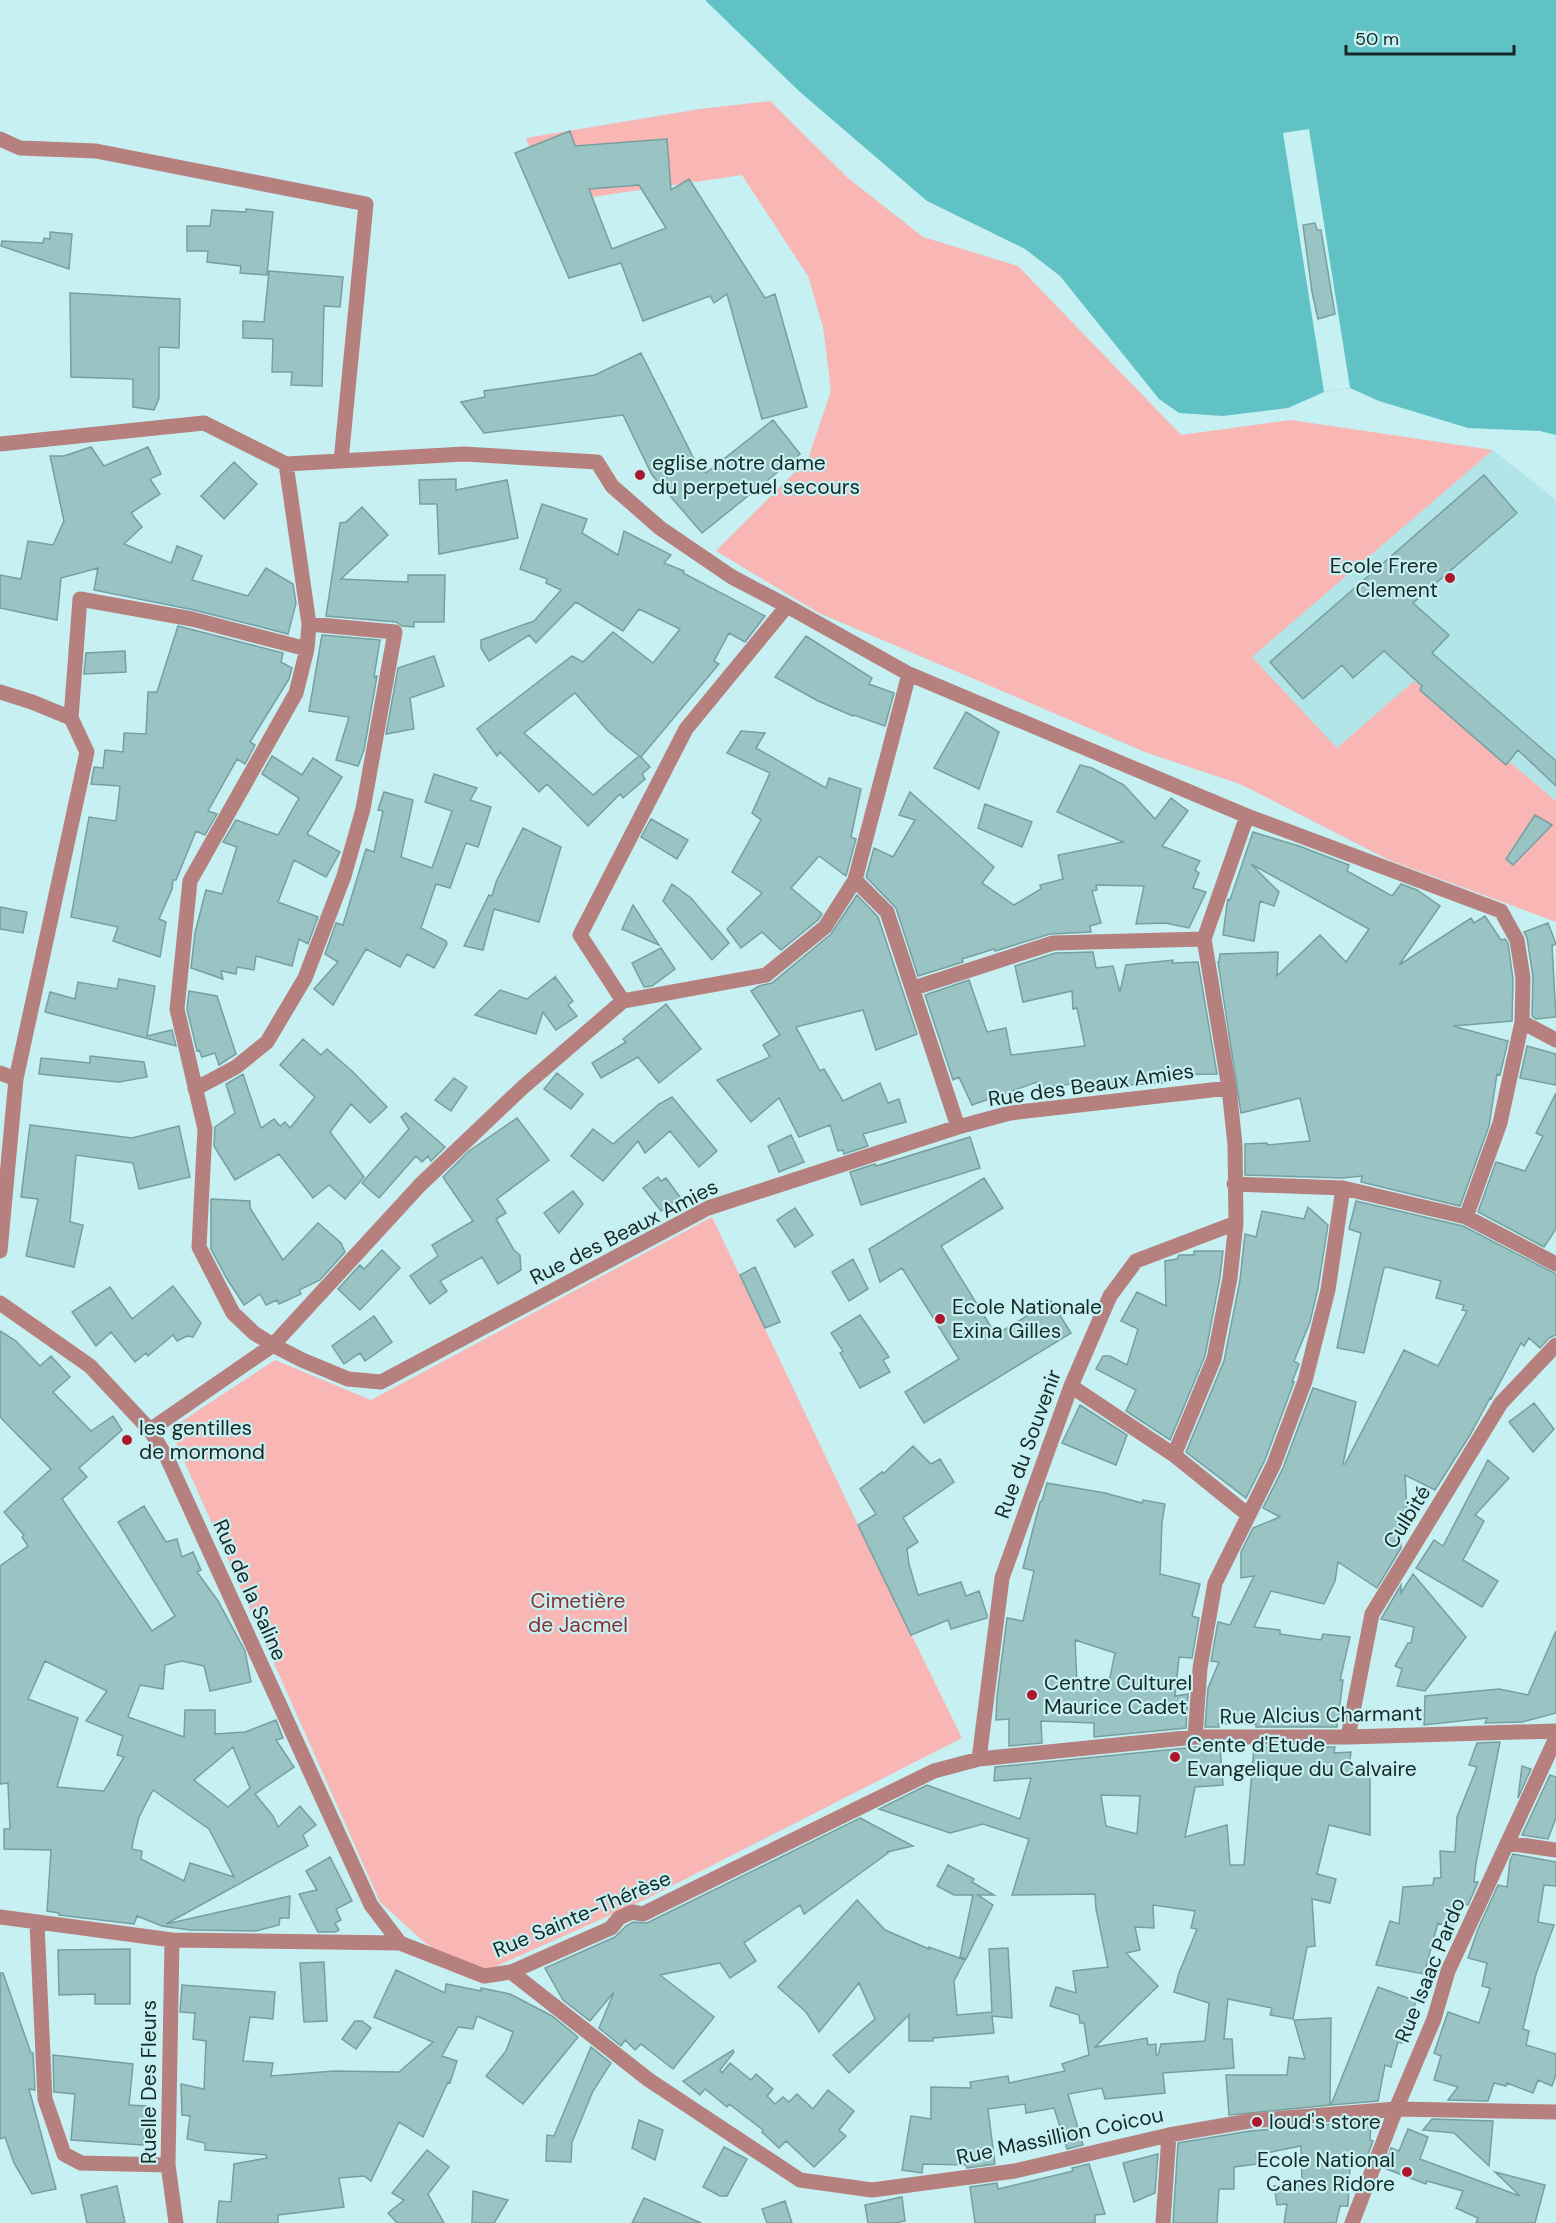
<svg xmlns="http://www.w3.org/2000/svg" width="1556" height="2223" viewBox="0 0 1556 2223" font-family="'DM Sans',sans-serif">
<rect width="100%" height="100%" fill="#c6f0f1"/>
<!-- built -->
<path fill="#b2e5e7" d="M1493,450l63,50v301l-142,-120 -77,68 -86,-92z"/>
<!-- green -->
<path fill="#f8b6b4" d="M770,101l78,77 75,59 95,29 163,169 110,-15 202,30 -241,207 85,91 77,-67 142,120v121l-167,-62 -149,-76 -95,-32 -326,-139 -103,-62 92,-92 23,-68 -8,-64 -15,-51 -66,-101 -191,28 -25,-65 174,-29z
M712,1217l166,350 84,171 -314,160 -160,72 -35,-8 -29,-20 -44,-40 -210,-473 105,-69 96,40z"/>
<!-- water -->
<path fill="#61c2c6" d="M705,0h851v435l-16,-4 -72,-3 -89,-27 -29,-13 -26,4 -36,16 -65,8 -44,-3 -20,-14 -99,-123 -35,-27 -98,-48 -127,-109z"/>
<!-- pier -->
<path fill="#c6f0f1" d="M1309,129l41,259 -26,4 -41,-259z"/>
<!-- building -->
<path fill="#9ac3c4" stroke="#779fa1" stroke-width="1.5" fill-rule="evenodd" d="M570,131l5,15 92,-7 4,51 18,-11 76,119 10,-4 32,113 -45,12 -35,-125 -13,9 -4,-7 -67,25 -22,-58 -52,15 -54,-125zM639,185l27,43 -54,21 -23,-60z
M246,209l27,3 -6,63 -27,-2 1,-7 -34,-4 1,-11h-21v-25h23l2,-16 34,2z
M1315,223l2,7h4l14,84 -17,5 -6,-27 -9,-67z
M50,232l22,2 -3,35 -68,-23 1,-5 41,2 1,-5 6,1z
M269,271l74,6 -3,30 -16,-1 -2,80 -31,-1 1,-13h-20l1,-33 -30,-1v-17l21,1z
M70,293l110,6 -1,49 -20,-1v51l-5,12 -21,-3v-28l-62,-2z
M641,353l52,104 13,16 67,-53 27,34 -98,79 -50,-58 -29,-60 -139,18 -23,-31 24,-5 -1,-6 111,-16z
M91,447l13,19 44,-19 13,27 -11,5 10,15 -29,19 11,14 -18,17 47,19 6,-17 25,10 -10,24 56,16 18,-28 27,16 3,19 -8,31 -94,-24 -100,-20 4,-22 -37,10 -4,42 -57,-12v-33l21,4 7,-38 25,4 11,-24 -14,-65h14z
M234,462l23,22 -33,35 -23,-23z
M1484,475l33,38 -104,90 36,32 -17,18 124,108v25l-38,-36 -12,15 -86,-75 2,-4 -38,-35 -31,27 -11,-13 -39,34 -33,-37z
M456,479v11l51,-10 11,58 -79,16 -2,-50h-17l-1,-24z
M542,504l45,15 -5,14 36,22 6,-24 47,24 -7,8 20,8 -1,2 82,43 -20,26 -16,-9 -15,28 5,3 -78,93 -1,-1 10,11 -8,7 3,5 -22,19 -3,-4 -32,32 -41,-42 -8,8 -39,-40 -3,4 -20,-27 95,-73 11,6 30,-30 40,31 27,-34 -41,-20 -16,22 -47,-29 -40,41 -7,-8 -40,26 -8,-13v-8l53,-19 27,-31 -15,-7 1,-4 -27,-10zM575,693l33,38 31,25 -46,39 -69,-62z
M362,507l26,28 -47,44 67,3v-7h37l-1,47h-30v5l-12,-1 -6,-4 -70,-6 14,-93 6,-1z
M178,626l105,27 -2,9 11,6 -3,11 -39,63 5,3 -10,19 -8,-5 -29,52 9,3 -12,21 -9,-4 -20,49h-3l-1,9 -13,30 7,3 -6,35 -47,-16 5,-14 -47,-10 18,-100 27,4 4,-35 -29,-2 3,-17 9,1 2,-18 18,2 1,-19 22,1 2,-42h9z
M322,635l58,5 -6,37 3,-1 -13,74 -6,16 -22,-6 13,-43 -40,-6z
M806,636l66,42 -3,6 25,9 -9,33 -31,-11 -1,1 -35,-15 -43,-24z
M125,651l1,21 -42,2 2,-21z
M434,656l10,30 -34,12 4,31 -28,5 12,-66z
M966,712l33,20 -20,57 -45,-21z
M741,731l24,2 -9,15 70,40 3,-10 32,11 -10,48 5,2 -10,37 -27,-20 -28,32 31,26 -4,6 -37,30 -19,-18 -21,16 -14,-19 35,-36 -30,-21 29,-52 -9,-7 18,-40 -43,-20z
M272,756l30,19 11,-17 29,19 -35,57 33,18 -14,25 -32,-17 -16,42 40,15 -10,27 -9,-5 -7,27 -36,-10 -2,14 -17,-3 -1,7 -15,-3 2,8 -32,-11 4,-35 11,-43 16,4 15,-47 -14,-5 13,-22 42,15 21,-37 -37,-24z
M1080,765l12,3 32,17 31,34 16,-21 17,13 -26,35 38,15 -5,9 4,3 -6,15 13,4 -17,36 -24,-5 -29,1 8,-38 -48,-1 1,5 -5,1 9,32 -11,3 1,6 -41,2 -55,17 -1,-2 -32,10 1,3 -45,14 -22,-68 -30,-31 8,-29 19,9 22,-37 -16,-5 11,-23 84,75 -12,16 32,22 27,-16 -1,-4 23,-6 -5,-24 65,-13 -66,-30z
M434,774l43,14 -7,12 21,7 -13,40 -12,-4 -16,45 -14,-4 -15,44 25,13 1,3 -13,24 -27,-14 -7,13 -34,-18 -33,56 -19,-16 24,-27 -13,-8 11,-31 7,2 23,-76 8,3 9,-41 -5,-1 6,-18 29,8 -12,57 31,11 20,-57 -27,-9z
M985,804l47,18 -10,25 -44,-19z
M1535,815l17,10 -39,40 -7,-6z
M651,819l37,21 -11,19 -36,-22z
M523,828l38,19 -22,75 -45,-13 -11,41 -19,-4 25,-51 3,1 4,-14z
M1253,832l46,14 50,19 -2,6 45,25 9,-12 16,6 23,16 -41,59 72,-47 3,5 11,-7 16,24 4,-1 3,4 5,36 -1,42 -59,5 55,15 -8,34 -3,-1 -8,52 -29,80 -99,-24 1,-6 -20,2 -97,-3v-31l22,-1v2l43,-4 -10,-43 -59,15 -23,-151h1l1,-8 58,-2 -1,24 43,-41 26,27 23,-33 -118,-65 28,28 -5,14 -14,-5 -6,40 -31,-6 4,-31 1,-5 2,1z
M672,884l19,14 38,45 -17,17 -49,-59z
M857,895l21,22 39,117 -41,16 -13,-40 -67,17 24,44 4,-2 19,32 37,-18 8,20 11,-4 7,23 -43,12 5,12 -24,8 -1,-4 -5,1 -8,-26 -31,12 -20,-39 -28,24 -34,-42 53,-23 -7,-12 17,-10 -29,-44 8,-5 13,-3 59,-49z
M633,905l26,40 -37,-16z
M0,907l27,5 -4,21 -23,-4z
M1548,923l8,21 -4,2 4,71 -20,2 -4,-3 1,-39 -6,-39 -3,-6z
M661,948l14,21 -23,17 -8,1 -12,-24z
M1093,952l3,16 17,-2 7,26 6,-27 47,-5 -1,3 26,-1 19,112 -53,1v8l-75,4v-5l-52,6v-6l-65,23 -13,-28 -6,3 -28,-85 44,-15 18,52 19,-4 5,27 74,-9 -8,-38 -4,1 -1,-18 -49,11 -8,-36 40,-13z
M555,977l-1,3 2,-2 17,23 -5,4 9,11 -21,14 -13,-18 -7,22 -61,-19 25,-25 27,9z
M119,979l36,7 -8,50 25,-6 4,16 -131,-34 5,-20 25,7 3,-17 39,7z
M189,991l28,5 19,58 -17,11 -4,-12 -13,4 -3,-7 -2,1 -10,-42z
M666,1004l35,45 -42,34 -21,-26 -37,21 -9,-15 34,-21 -3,-3z
M303,1039l18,16 6,-6 26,23 34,35 -17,16 -19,-19 -21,28 34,45 -19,22 -16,-14 -16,13 -34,-44 -44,26 -21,-34 1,-19 20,-14 -9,-29 17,-10 18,54 13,-9 6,7 5,-4 5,6 25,-31 -35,-32z
M1527,1046l29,8v31l-36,-7z
M90,1056l54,6 3,15 -28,5 -80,-8 2,-16 49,5z
M557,1073l26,21 -12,15 -27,-20z
M454,1078l13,9 -16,24 -16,-11z
M1556,1093v136l-12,18 -66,-35 18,-50 29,9 18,-35 -7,-3z
M672,1097l45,54 -18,16 -29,-36 -25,22 -7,-12 -35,40 -32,-25 22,-27 20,15 46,-40z
M406,1113l39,34 -14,14 -3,-5 -6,6 -6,-6 -37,42 -17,-15 47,-54 -8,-12z
M517,1118l32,42 -52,39 9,14 -10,6 18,31 6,5 1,15 -23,14 -16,-27 -42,24 7,10 -17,13 -20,-28 28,-20 -6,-11 41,-24 -30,-44 26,-26z
M30,1125l102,13 47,-12 11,51 -51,12 -6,-26 -57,-8 -6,67 13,3 -9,42 -48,-11 12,-57 -17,-2z
M791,1135l13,27 -25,10 -11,-26z
M970,1137l10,31 -119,37 -11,-33 25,-8 1,2z
M658,1177l3,4 5,-3 14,19 -19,14 -18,-23z
M984,1178l19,30 -62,38 55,89 55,-34 20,32 -147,90 -19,-31 54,-33 -57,-91 -22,14 -11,-33z
M573,1191l10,13 -24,29 -15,-20z
M211,1199l39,2v7l33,52 35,-37 23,20 4,9 -25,28 -21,10 2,4 -22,10 -2,-4 -11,5 -6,-11 -16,11 -17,-26 -16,-30z
M1356,1201l107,25 93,48v61l-7,3 -9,10 -11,-10 -5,8 -3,-3 -30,56 -1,-1 -20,37 -35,55 -30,-15 2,36 -6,1v36l-24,40 -39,-26 -3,19 -11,23 -53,-13 -17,36 26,3v4l41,6 2,-6 27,3 -10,43h3l-6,47h-81v-3h-38l1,3h-14l3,-39 11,-26 -8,-1 7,-39 12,3 24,-49 -13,2v-26l12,-24 27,-11 -17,-9 20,-40 30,-80 43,14 -13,62h2l59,-114 34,16 29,-55 -5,-1 2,-5 -28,-7 5,-17 -54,-14 -3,1 -20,85 -27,-5 24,-115 -12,-4z
M1308,1207l20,18 -10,63 -8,34 -16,39 5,3 -7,18h2l-29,78 -19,38 -60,-46 38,-91 16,-81 5,-46 11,3 6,-26 42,8z
M795,1208l18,27 -18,12 -18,-27z
M382,1250l18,18 -40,42 -22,-21 22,-24 4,4z
M1194,1251h29l-3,26 -15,79 -35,84 -44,-29 10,-21 -40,-21 7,-13h7l17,9 11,-36 -17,-8 16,-29 29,14 -1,-45 12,-2 2,-4h15z
M853,1259l15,30 -19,12 -17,-29z
M755,1267l25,55 -15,6 -25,-53z
M173,1286l28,37 -8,14 -6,-1 -10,5 -4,-6 -25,21 -2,-3 -11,9 -24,-30 -15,14 -24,-34 38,-25 22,32z
M860,1315l29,42 -6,3 7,12 -30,16 -20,-35 3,-2 -12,-18z
M374,1316l18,26 -27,19 -5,-8 -16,11 -12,-18z
M0,1331l16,10 24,25 11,-10 19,21 -17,15 38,39 22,-15 9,14 -43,38 8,9 -25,22 90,132 23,-15 -57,-94 26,-16 22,36 11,-3 5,18 11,-5 8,18 -4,2 21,29 27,50 6,31 -41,9 -6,-25 -22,-5 -17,4 -2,24 -23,-4 -12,32 56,20 1,-27h30v24l30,-2 31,-12 7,18 -7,2 18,27 -39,27 18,22 5,11 22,-21 16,19 -13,10 5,11 -142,78 124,-28 -1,22h-9l-1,7 -23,6 -66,-1 -28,-4 -25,-10 -3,8 -75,-9v-2l-12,-2 4,-61 -47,-1v-20h6l-2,-46 -8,1v-218l28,-20 -6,-9 2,-2 -20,-23 47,-43 -51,-52zM45,1661l62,30 -21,30 37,15 -6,19 7,2 -20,34 -47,-4 21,-69 -50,-19zM233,1747l17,41 -22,19 -34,-27zM153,1790l56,39 25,48 -44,-14 -6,18 -43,-22 1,-8 -10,-2 1,-8 6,-24z
M1534,1403l20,26 -21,23 -24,-30z
M1080,1405l47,30 -11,30 -54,-22z
M913,1446l18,18 9,-5 14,23 -51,36 15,24 -11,7 2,15 9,31 43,-13 5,14 13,-5 8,24v3l-36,11 -3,-9 -37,15 -53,-110 18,-11 -16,-25 22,-17 2,1z
M1488,1460l21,18 -34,37 9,6 -21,39 35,21 -16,26 -66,-39 18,-28 9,6z
M1047,1483l58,10 37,10 1,-3 22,4 -3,18 -2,52 40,10 -8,32 7,2 -7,40 -13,-1 -4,39 13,-2 -2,34 -92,9v-14l-53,-2 1,22 -33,3v-27l-13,1 1,-24 10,-78 16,3 11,-50 -11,-3 17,-66 2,-1zM1075,1640l40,13 -8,39 -30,-8z
M1413,1574l53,63 -41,54 -28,-5 5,-17 -7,-3 13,-23h3l3,-16 -33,-8 20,-34v8z
M1556,1631v82l-34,9 -37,1 2,-5 -63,7 1,-29 74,-7 29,6z
M1500,1742l-24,121 -2,19h4l-10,23 -5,-2 -12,25 -13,-5 -14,51 -48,-9 14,-44 9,3 4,-37 30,-2 1,-7h7l-1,-27 15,1 2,-35 20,-50 -8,-2 8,-22z
M1196,1747h24l3,38 -28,2 -10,50 42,-12 3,40h14l10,-118h81l-1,6 17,-1 -2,14h21v69l-41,-10 -12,49 19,5 -6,24 -18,-4 3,47 -8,1 -14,72 -23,-4 2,-7 -44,-9 -4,40h8l2,29 -71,5 2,20 -60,6 -3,-11 -34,6 15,51 -16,4 -13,-41 -28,5 -1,-9 -37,5 7,55 -28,4 -1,-3 -43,-1 -1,9 -20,-3 9,-54 20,3v-32l40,1 -1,-6 38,-6 1,7 56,-12 -3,-7 27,-9 -5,-32h-4l-1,-8 -29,-9 6,-19 20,6 -3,-22 35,-4 -12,-58 -1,-15 -83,1 17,-56 -46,-15 -33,9 -71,-24 48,-24 93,34 11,-41 -37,3 1,-14zM1101,1795l39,1 -3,38 -31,-8zM1153,1905l42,6 -4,17 6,1 -18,44 -5,19 35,11 -4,38 -44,3 -3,11h-2v-11l-8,1 -1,-7 -52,9 63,-61 -32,-33 14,-3 -5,-23 19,1z
M1522,1766l9,3 -13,29z
M1550,1775l6,2v41l-8,21 -26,-4z
M860,1818l53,28 -26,6 1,1 -84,61 -4,-9 -56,38 12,18 -26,17 -10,-15 -60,12 54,42 -41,52 -32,-25 -6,6 -10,-10 -4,6 -22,-18 15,-36 -24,29 -27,-21 -18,-32 70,-31 11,-11 7,-4 14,1z
M1513,1854l43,8v24l-12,-1 -6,37 16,3 -18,49 -13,55 6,2 -3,14 30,9v20l-4,12 -14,-6 -5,13 -26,-10 -1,3 -12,-3 -6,18 -40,-1 10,-13 -24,-7 7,-24 -7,-3 14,-41 31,11 11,-35 -8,-2 5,-23 -19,-5 10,-29 20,-44 9,2 3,-26z
M330,1857l22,44 -16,8 5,11 -6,3 4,7 -4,2h-17l-19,-38 18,-4 -11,-19z
M948,1865l26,14 -2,3 22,13h-16l15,10 -27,54 -6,-2 13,-62h-19l-17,-9z
M857,1900l28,30 44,19v-2l36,13 -11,21 3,34 35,-3 -3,-63 19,-1 4,70 -20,-2 2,17 -61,5v3h-24v-26l-60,58 -16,-18 42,-36 -16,-36 -40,49 -13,-20 -28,-25z
M130,1949v55h-35v-10l-36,1 -1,-45z
M324,1962l3,59 -23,1 -4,-59z
M396,1970l49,23 1,-9 35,7v-3l29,6 42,22 26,21 -55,67 -37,-28 20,-25 7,-19 -36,-16 -4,13 -15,-2 -16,29 15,5 -7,22 -2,-1 -25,55 -24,-15 -28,59 -7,-5 -25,2 5,29 -66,8v8h-61l2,-22 12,1 3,-38 33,-6 -1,-3 -61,-5v-7l-18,-4 3,-23 -8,-1 -1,-31 23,5 2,-48 -13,-2 2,-26 -15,-1 2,-27 93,7 -2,27 -23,-2 -7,44 30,2 -2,13 63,-5 65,1 34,-30 -59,-25z
M0,1973h3l28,80h2l2,37 -6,-1 27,100 -24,5 -18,-31 -9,-26 -5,2z
M1378,1987l38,14 -14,42 -4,-1 -7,25 -6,-2 -7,36 -47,4z
M1331,2018l-1,87 -101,10 -3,-40h61l2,-18 16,2 -11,-39z
M355,2021h7l9,7 -15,21 -14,-10z
M591,2047l20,16 -18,28 -21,51 -1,20 -25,-1 1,-26 7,1z
M733,2050l1,2 -14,18 2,3 8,-10 21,17 5,-6 17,15 -6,7 8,8 8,-7 6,5 8,-8 16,15 15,-19 26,21 -15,19 7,6 -32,31 -28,-26 -7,7 -17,-16 1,-2 -34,-26 -2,3 -22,-18 -5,6 -17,-14z
M53,2055l80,9 -4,41 17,1 -3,39 -72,-5 4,-46 -21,-2z
M1432,2119l61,2 -4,45 -35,-33 -31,-3z
M639,2120l24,10 -8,30 -23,-12z
M1371,2121l-1,19 3,1 -9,24 -14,1 -2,40h-8l-4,17h-52l3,-19 -10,1 -3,-19 28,-3 -1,-37 -45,9 1,9 -23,3v22h-15l-2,34h-44l5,-80 72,-12z
M1408,2129l20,8 -8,22 100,37 -25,-24 50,13 -10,38h-59l2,-5 -22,-10 7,-17 -36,-10 -1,3 -42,-16 7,-20 8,3z
M724,2147l23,12 -20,37h-7l-17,-9z
M427,2150l22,17 -21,27 16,29h-47l-9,-10 16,-13 -12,-7z
M1158,2154l-3,39 -21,9 -11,-39z
M1089,2164l16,50 -10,1v8h-120l-5,-36 27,-4 1,6 75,-18 -1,-3z
M117,2186l8,37h-38l-6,-28z
M473,2191l35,9 -14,23h-22z
M902,2197l3,24 -10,2h-27l-3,-18z
M644,2198l57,25h-69z
M785,2201l7,22h-25l-5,-14z"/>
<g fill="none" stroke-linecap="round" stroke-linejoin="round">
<!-- street -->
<path stroke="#b6807e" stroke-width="15" d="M0,139l20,9 76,3 270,53 -25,257
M0,444l204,-21 82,41 23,160 -2,25 -11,44 -106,188 -13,128 28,120 -6,118 34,66 21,20 19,12 147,-160 102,-97 101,-87 143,-26 59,-48 30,-47 54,-206
M286,464l178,-10 133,8 15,24 48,42 72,49 55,29 122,68 338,142 254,95 16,29 6,38 -1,44 -22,101 -34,94
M0,692l32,10 39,16 16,34 -71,327 -16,172
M71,718l9,-119 112,20 115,30
M855,880l32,32 71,215
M914,988l139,-45 151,-4
M623,1001l-43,-66 106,-206 101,-123
M1522,1022l34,18
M0,1073l16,6
M195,1089l41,-22 31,-25 38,-64 39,-102 19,-67 32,-177 -86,-8
M1234,1184l109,4 123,29 90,47
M0,1303l90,63 60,64 18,30 203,445 29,38
M1071,1386l103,69 73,59
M150,1430l123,-85 29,15 46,19 33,3 327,-174 250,-81 52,-14 219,-25
M1174,1455l40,-96 16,-81 6,-55 -1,-78 -6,-57 -25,-149 43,-123
M1195,1737l5,-69 15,-85 59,-119 31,-83 23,-91 15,-102
M1348,1737l24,-123 129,-211 55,-58
M979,1759l23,-181 69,-192 39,-90 26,-35 100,-38
M1507,1843l49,7
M0,1917l172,23 228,3 84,33 27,-4 100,-44 8,-10 13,-6 11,2 16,-8 275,-135 45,-12 216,-22h153l208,-6
M37,1924l8,175 19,55 17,9 87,2
M172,1940l-4,225 8,58
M511,1972l138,108 151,100 72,10 143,-19 154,-36 80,-14 147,-12 160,3
M1163,2223l6,-88
M1352,2223l44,-114 38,-90 14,-48 108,-233"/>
</g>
<!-- markers -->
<g fill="#ac172c" stroke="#c6f0f1" stroke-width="2">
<circle cx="640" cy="475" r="6"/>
<circle cx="1450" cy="578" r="6"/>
<circle cx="940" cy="1319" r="6"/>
<circle cx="127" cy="1440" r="6"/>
<circle cx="1032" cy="1695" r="6"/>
<circle cx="1175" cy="1757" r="6"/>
<circle cx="1257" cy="2122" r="6"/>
<circle cx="1407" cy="2172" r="6"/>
</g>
<g text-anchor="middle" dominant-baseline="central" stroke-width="4.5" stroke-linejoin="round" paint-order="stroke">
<!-- poi labels -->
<g font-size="21" fill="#172828" stroke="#c6f0f1" text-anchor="start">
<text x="652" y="463">eglise notre dame<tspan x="652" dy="24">du perpetuel secours</tspan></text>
<text x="1438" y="566" text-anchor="end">Ecole Frere<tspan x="1438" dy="24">Clement</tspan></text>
<text x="952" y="1307">Ecole Nationale<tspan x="952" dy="24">Exina Gilles</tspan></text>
<text x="139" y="1428">les gentilles<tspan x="139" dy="24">de mormond</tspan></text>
<text x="1044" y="1683">Centre Culturel<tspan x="1044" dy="24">Maurice Cadet</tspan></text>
<text x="1187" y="1745">Cente d'Etude<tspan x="1187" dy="24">Evangelique du Calvaire</tspan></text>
<text x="1269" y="2122">loud's store</text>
<text x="1395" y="2160" text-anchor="end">Ecole National<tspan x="1395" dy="24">Canes Ridore</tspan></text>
</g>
<!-- street labels -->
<g font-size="21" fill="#172828" stroke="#c6f0f1">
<text transform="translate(1091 1085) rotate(-8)">Rue des Beaux Amies</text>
<text transform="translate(624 1232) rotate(-27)">Rue des Beaux Amies</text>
<text transform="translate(1028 1444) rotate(-70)">Rue du Souvenir</text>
<text transform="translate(1407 1517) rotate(-58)">Culbité</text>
<text transform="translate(250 1590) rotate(66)">Rue de la Saline</text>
<text transform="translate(1321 1715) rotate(-1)">Rue Alcius Charmant</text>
<text transform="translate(582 1914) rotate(-23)">Rue Sainte-Thérèse</text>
<text transform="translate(1430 1970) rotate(-68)">Rue Isaac Pardo</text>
<text transform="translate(149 2082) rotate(-90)">Ruelle Des Fleurs</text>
<text transform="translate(1060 2136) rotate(-12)">Rue Massillion Coicou</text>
</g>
<!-- park labels -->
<g font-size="21" fill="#882f32" stroke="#c6f0f1">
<text x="578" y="1601">Cimetière<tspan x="578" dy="24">de Jacmel</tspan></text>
</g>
</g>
<!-- scale -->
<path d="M1346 45v9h168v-9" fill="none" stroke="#172828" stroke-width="3"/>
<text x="1355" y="45" font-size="18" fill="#172828" stroke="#c6f0f1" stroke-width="4.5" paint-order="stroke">50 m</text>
</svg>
